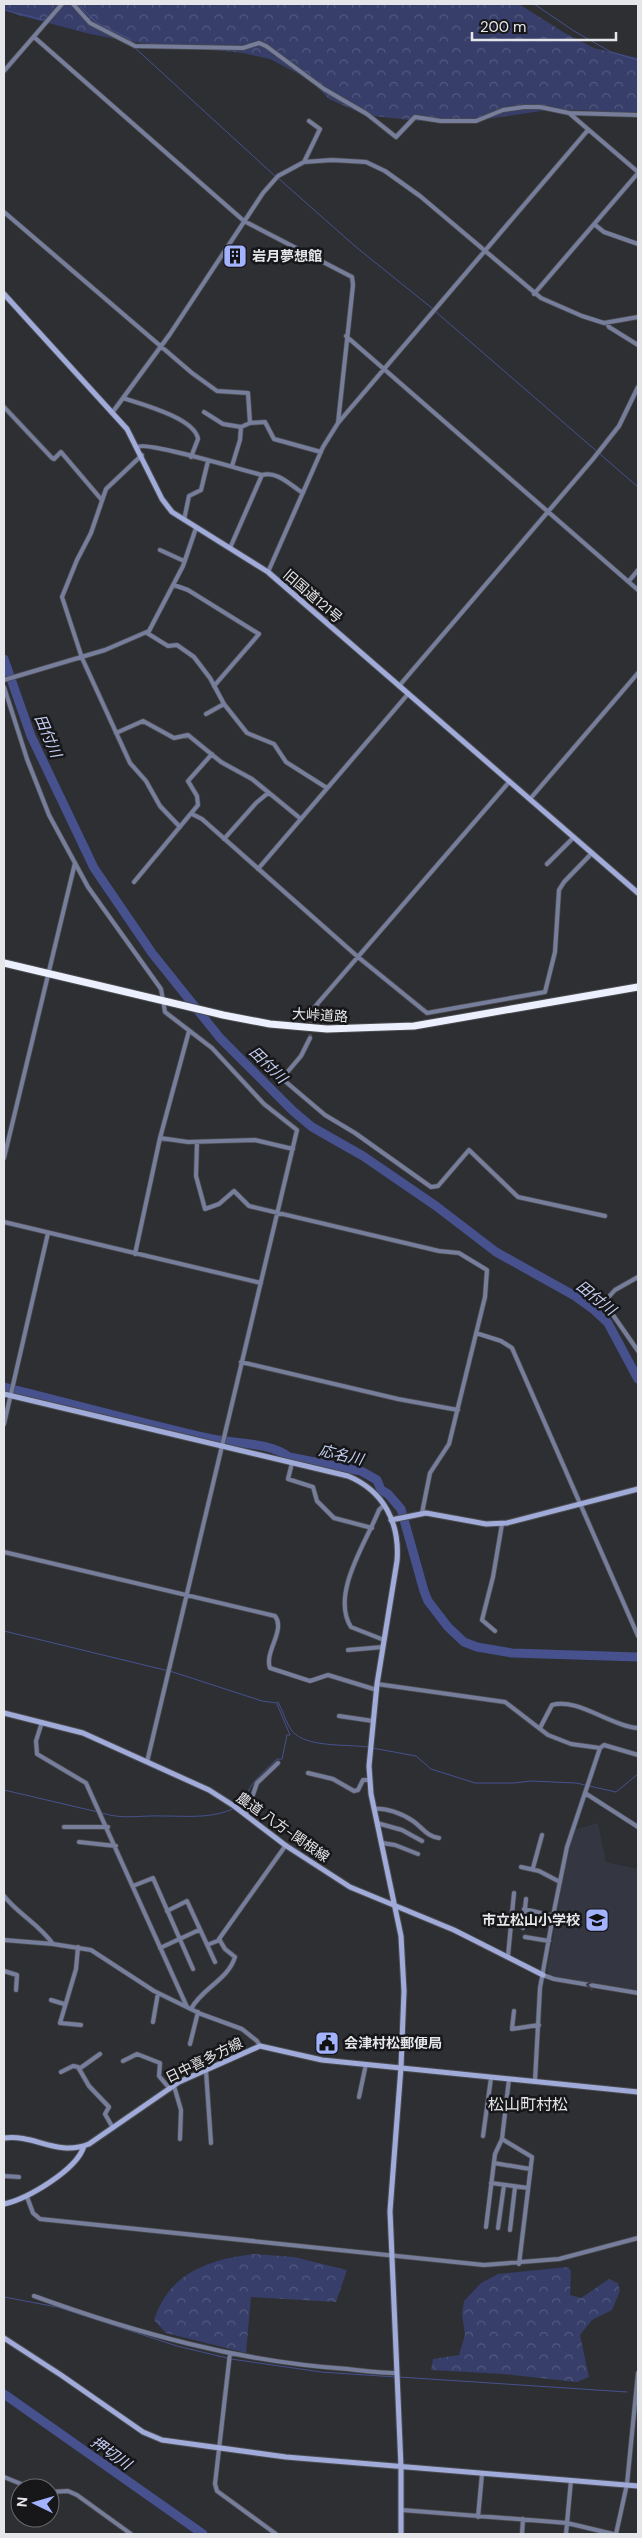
<svg xmlns="http://www.w3.org/2000/svg" width="642" height="2538" viewBox="0 0 642 2538" font-family="'DM Sans','Noto Sans JP',sans-serif">
<defs>
<pattern id="forest-crowns" width="20" height="18" patternUnits="userSpaceOnUse" patternTransform="scale(1.25)"><rect width="20" height="18" fill="#363e69"/><path d="M2 6a3 3 0 1 1 6 0M12 15a3 3 0 1 1 6 0" fill="none" stroke="#535a7e"/></pattern>
</defs>
<rect width="100%" height="100%" fill="#2e2f33"/>
<!-- built -->
<path fill="#343741" d="M598,1823l8,39 32,7v123l-87,-15 -4,-6 22,-128 5,-13z"/>
<!-- forest -->
<path fill="url(#forest-crowns)" d="M4,4h515l44,28 31,16 44,10v60l-55,-8 -42,1 -54,8 -68,2 -54,-6 -36,-16 -19,-19 -40,-21 -27,-6 -111,-11 -42,-8 -72,-19 -14,-6z
M254,2254l40,3 53,13 -11,32 -85,-5 -5,56 -80,-20 -12,-13c16,-48 54,-60 100,-66z
M568,2267l3,4 -1,24 11,3 28,-19 9,4 2,8 -8,19 -20,10 -12,15 9,42 -12,5 -74,-8 -72,-4 2,-11 26,-4 6,-20 -3,-21 2,-13 17,-18 17,-9z"/>
<g fill="none" stroke-linecap="round" stroke-linejoin="round">
<!-- stream -->
<path stroke="#46518e" stroke-width="1" d="M78,4l19,19 33,16 2,5
M534,4l40,27 37,21 27,8
M4,10l40,10 4,-3
M134,47l141,129
M278,178l78,69 77,62
M436,312l202,175
M4,1631l169,41 89,29 15,2
M278,1702c5,9 8,21 14,29 14,17 55,13 76,16
M372,1748l44,8 15,13 44,14h39l17,-2 45,2 40,9 22,-18
M4,1790l94,22
M239,1806c6,-6 8,-13 12,-20 7,-10 17,-18 26,-27h5l5,-24h3l-13,-31
M102,1813c21,7 39,2 61,3 26,0 48,3 72,-8
M4,2297l53,10 120,39 50,12
M231,2359l90,13 74,5
M399,2377l228,15"/>
<!-- river -->
<path stroke="#46518e" stroke-width="9" d="M4,659l27,77 63,132 58,85 68,85 73,73 19,16 51,29 73,50 60,46 79,44 18,13 15,14 30,56
M4,1387c69,17 138,36 208,52 24,5 57,3 77,18l72,14 16,9 4,10 7,4 13,15 23,82 4,10 20,26 16,15 13,5 35,6 126,4
M4,2394l199,140"/>
<!-- street-tunnel -->
<path stroke="#494a4e" stroke-width="4" stroke-dasharray="4 2" stroke-linecap="butt" d="M310,1038l1,-21"/>
<!-- street casing -->
<g stroke="#4b4c50" stroke-width="5.5">
<path id="street" d="M73,4l17,19 45,23 108,2 16,-5 7,3 58,43 43,25 29,23 19,-20 26,4h35l27,-11 21,-3h16l29,6 69,2
M34,37l210,184 108,56 1,8 -15,138
M4,71l58,-67
M569,113l69,59
M304,162l16,-33 -11,-8
M4,212l188,161 25,18 31,2 2,30 15,-1 9,17 47,13
M594,224l10,8 34,12
M534,294l104,-121
M607,323l2,4 29,18
M346,336l292,254
M123,398c18,6 72,20 75,41l-7,18
M4,407l48,51 2,1 7,-7 40,47
M204,412l19,12 18,3
M112,413l58,-79 93,-141 15,-17 26,-14 28,-2 34,2 19,9 35,25 121,102 41,18 22,7 34,-6
M138,447c9,-6 107,24 124,28 16,-4 28,10 41,18
M142,455l-36,34 -15,44 -14,27 -15,37 20,61 48,105 16,18 14,25 20,21
M232,466l8,-26 1,-13 9,-4
M184,520l5,-24 12,-6 7,-29
M230,548l32,-73
M160,550l24,11
M268,572l55,-125 15,-24 250,-293
M629,581l9,-11
M174,585l14,5 71,44 -45,52
M147,633l21,13 9,-1 17,12 16,21 14,26 23,29 27,11 12,18 41,26
M4,680l101,-30 44,-19 34,-65 13,-38
M399,686l194,-227 26,-33 19,-39
M4,687l23,72 22,56 39,72 73,102 4,23 47,36 52,56 33,26 -150,632
M206,714l18,-10
M116,733l27,-12 31,17 14,-3 33,27 31,17 49,40
M530,799l108,-126
M192,814l10,5 156,138 69,56 118,-21 10,-40 4,-62 5,-8 28,-29
M224,839l32,-36 12,-10
M547,864l27,-27
M258,869l150,-175
M134,882l64,-77 -1,-9 -9,-15 24,-27
M311,1017l1,-6 6,-8 191,-221
M310,1038l-9,18 -17,20 2,6 39,33 30,18 76,54 7,-1 31,-36 49,47 87,19
M160,1138l28,4 67,-2 38,9
M197,1142l-1,34 9,33 14,-5 15,-13 15,15 190,45 20,2 28,17 -2,27 -36,147 -19,29 -8,40
M4,1158l71,-295
M4,1222l257,61
M135,1254l25,-116 29,-107
M638,1277l-23,13 -11,12 34,49
M476,1333l25,8 11,7 126,288
M241,1362l157,37 60,11
M4,1424l44,-191
M292,1463l-4,16 25,8 4,14 17,17 38,10
M4,1552l271,64c11,14 -11,36 -5,52l40,13 18,-6 49,15
M495,1631l-13,-11 11,-43 9,-53
M384,1640l-33,-13c-21,-33 16,-86 28,-117l5,-5
M348,1650l35,-3
M377,1684l128,18 43,33 23,9 29,4 4,-3 34,10
M339,1716l34,5
M42,1722l-6,19 1,13 49,29 101,224
M540,1728l12,-23c24,-8 61,22 86,23
M308,1773l25,6 21,12 4,-1 5,-10h6
M585,1793l53,34
M374,1809c11,-2 29,5 39,12 10,7 13,15 26,17
M246,1815l11,-32 21,-20
M377,1823l25,7 20,11
M64,1827h44
M79,1842l37,4
M382,1843l13,2 23,9
M521,1867l18,4 21,11
M533,1868l9,-33
M133,1886l20,-8 40,91
M4,1896c14,18 35,28 49,48
M524,1909l29,7
M167,1911l20,-10 28,61
M523,1928l3,-29
M525,1937l24,4
M4,1940l49,4 38,6 63,41 47,23 41,15 15,12 3,5
M207,1945l13,-5
M78,1947l-2,22 -16,54 21,2
M160,1948l39,-18
M508,1956l6,-63
M4,1971l13,4 -1,15
M543,1975l11,4 84,14
M51,2000l13,4
M191,2009c11,-21 37,-29 44,-52l-10,-8 -6,-10 67,-94
M514,2011l-2,18 27,-4
M153,2022l5,-29
M190,2044l8,-32
M123,2061l14,-7 23,9 -1,13 11,13
M79,2069l21,-15
M206,2071l5,72
M61,2072l12,-6 5,1 11,19 20,21 -4,7 8,14
M509,2079l-7,60 30,18 -13,107
M535,2081l5,-93 13,-72 14,-69 33,-99
M174,2086l7,24 -1,29
M359,2097l7,-33
M483,2136l8,-58
M494,2163l36,6
M4,2176l15,1
M491,2183l37,5
M27,2197l6,16 7,6 444,46 75,-6 79,-21
M486,2227l9,-73 7,-15
M498,2228l6,-43
M510,2230l5,-43
M34,2296c102,37 206,66 314,73 16,2 32,4 49,4
M230,2353l-15,131 2,7 59,43
M4,2477l27,11
M50,2492l18,-1 9,4 54,39
M402,2510l165,13 46,11
M478,2517l4,-43
M522,2534l1,-15
M566,2534l5,-54
M616,2534l11,-50 11,-111"/>
</g>
<!-- secondary casing -->
<g stroke="#4b4c50" stroke-width="7">
<path id="secondary" d="M4,294l123,135 35,70 10,13 96,60 370,321
M4,1394l344,82c36,15 52,47 49,85l-20,123 -8,82 2,28 30,142 3,55 -3,76 -11,144 11,256v67
M391,1520l35,-7 60,11 21,-1 131,-34
M4,1713l79,20 126,57 25,16 51,39 65,42 104,43 89,45
M4,2138c31,-4 53,19 85,6l90,-62 81,-36 62,14 316,32
M4,2204c23,-5 73,-34 80,-58
M4,2338l57,37 82,57 19,8 124,17 352,29"/>
</g>
<!-- highway casing -->
<g stroke="#4b4c50" stroke-width="9">
<path id="highway" d="M4,963l219,52 47,9 57,5 87,-3 224,-39"/>
</g>
<!-- street -->
<use href="#street" stroke="#777e9b" stroke-width="4"/>
<!-- secondary -->
<use href="#secondary" stroke="#a0abd9" stroke-width="5"/>
<!-- highway -->
<use href="#highway" stroke="#ecf0fe" stroke-width="7"/>
</g>
<!-- one-way arrows -->
<defs><path id="oneway-chevron" d="M-2-3.5L2.5 0L-2 3.5" fill="none" stroke-width="1.6" stroke-linecap="round" stroke-linejoin="round" transform="scale(1.25)"/></defs>
<use stroke="#393b46" href="#oneway-chevron" transform="translate(590 1985) rotate(-171)"/>
<!-- icons -->
<defs>
<g id="building-square" transform="scale(1.25)"><rect x="-9" y="-9" width="18" height="18" rx="4" fill="#a2b2fd" stroke="#171719"/><path d="M-4-6H4V6H1V3H-1V6H-4ZM-2.5-4.3h1.7v1.8h-1.7ZM.8-4.3h1.7v1.8H.8ZM-2.5-1h1.7V.8h-1.7ZM.8-1h1.7V.8H.8Z" fill="#111"/></g>
<g id="school-square" transform="scale(1.25)"><rect x="-9" y="-9" width="18" height="18" rx="4" fill="#a2b2fd" stroke="#171719"/><path d="M0-5L7-2L0 1L-7-2ZM-4 1L0 2.5L4 1V4Q0 6-4 4Z" fill="#111"/></g>
<g id="civic-square" transform="scale(1.25)"><rect x="-9" y="-9" width="18" height="18" rx="4" fill="#a2b2fd" stroke="#171719"/><path d="M-.6-6.5H3V-4.5H.6V-3L4-1V1h2V6H-6V1h2V-1L-.6-3ZM-1.2 2.5V6h2.4V2.5Z" fill="#111"/></g>
</defs>
<g fill-rule="evenodd">
<use href="#building-square" x="235" y="256"/>
<use href="#school-square" x="597" y="1920"/>
<use href="#civic-square" x="327" y="2043"/>
</g>
<g text-anchor="middle" dominant-baseline="central" stroke-width="5" stroke-linejoin="round" paint-order="stroke">
<!-- poi labels -->
<g font-size="14" font-weight="bold" fill="#e5e6e9" stroke="#171719" text-anchor="start">
<text x="252" y="256">岩月夢想館</text>
<text x="580" y="1920" text-anchor="end">市立松山小学校</text>
<text x="344" y="2043">会津村松郵便局</text>
</g>
<!-- street labels -->
<g font-size="14" fill="#e5e6e9" stroke="#171719">
<text transform="translate(313 596) rotate(41)">旧国道121号</text>
<text transform="translate(320 1015) rotate(3)">大峠道路</text>
<text transform="translate(283 1827) rotate(35)">農道 八方-関根線</text>
<text transform="translate(204 2060) rotate(-26)">日中喜多方線</text>
</g>
<!-- water labels -->
<g font-size="15" font-style="italic" fill="#c7d0f5" stroke="#171719">
<text transform="translate(48 736) rotate(67)">田付川</text>
<text transform="translate(268 1065) rotate(44)">田付川</text>
<text transform="translate(596 1298) rotate(39)">田付川</text>
<text transform="translate(341 1455) rotate(13)">応名川</text>
<text transform="translate(111 2453) rotate(35)">押切川</text>
</g>
<!-- quarter labels -->
<g font-size="16" fill="#e5e6e9" stroke="#171719">
<text x="528" y="2104">松山町村松</text>
</g>
</g>
<!-- border -->
<rect width="642" height="2538" fill="none" stroke="#e5e6e9" stroke-width="10"/>
<!-- north arrow -->
<g transform="translate(35 2503) rotate(275)"><circle r="24" fill="#171719" stroke="#696a6c"/>
<path d="M0-4L9 19L0 12L-9 19Z" fill="#a2b2fd"/>
<text y="-8" font-size="14" font-weight="bold" text-anchor="middle" fill="#e5e6e9">N</text>
</g>
<!-- scale -->
<path d="M472 32v8h144v-8" fill="none" stroke="#e5e6e9" stroke-width="2.5"/>
<text x="480" y="32" font-size="15" fill="#e5e6e9" stroke="#171719" stroke-width="4" paint-order="stroke">200 m</text>
</svg>
